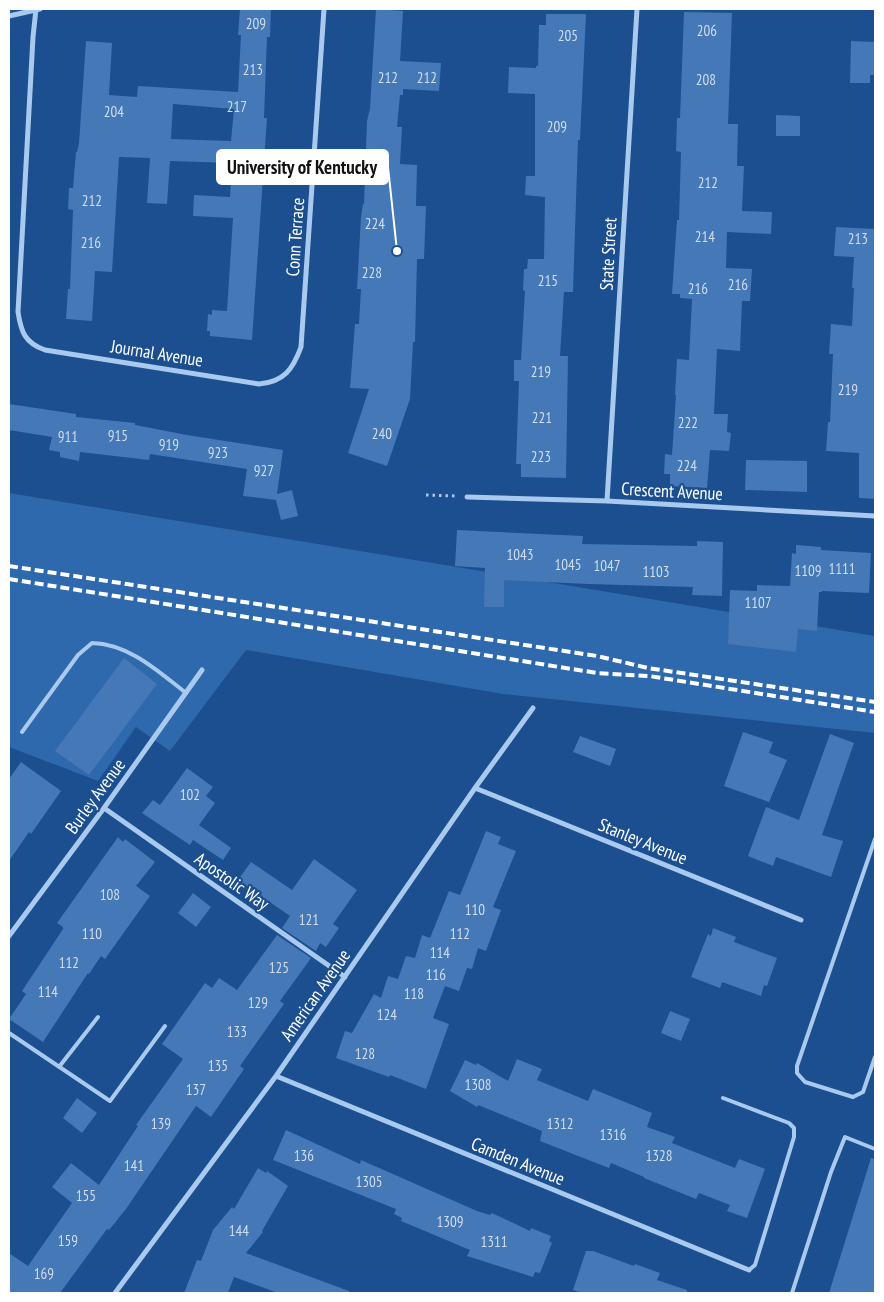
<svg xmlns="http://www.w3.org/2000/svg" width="884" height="1302" viewBox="0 0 884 1302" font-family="'PT Sans Narrow',sans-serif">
<rect width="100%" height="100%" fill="#1b4f8f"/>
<!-- green -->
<path fill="#2e69ad" d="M9,493l866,143v97l-372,-39 -257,-44 -76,101 -34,-24 -38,54 -89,-34z"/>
<!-- building -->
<path fill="#4478b7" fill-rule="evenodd" d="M240,9h31l-1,28h-3l-3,81h3l-15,222 -42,-4v-5h-3l1,-17 4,1v-5l15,1 6,-93 -40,-2 1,-21 36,2 2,-34 -62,-2 -3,43 -20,-1 3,-45 -31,-1 -7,115 -17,-1 -3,50 -26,-2 2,-30h2l3,-79 -5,-1 1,-21h4l3,-36h1l2,-9 7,-102 26,2 -3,52 28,2 1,-11 100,6 3,-57h-3zM173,104l61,5 -3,32 -60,-2z
M376,9l27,2 -3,50 41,2 -2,28 -36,-2v6h-3l-3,32h5l-2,37 17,1 -1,41h10l-2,53h-7l-2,83h-2l-3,57 -23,67 -39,-13 21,-64 -19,-1 5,-64h4l2,-35h-4l4,-72 2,-13h1l3,-83 3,-13z
M684,12l48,1 -4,111h10l-1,42h7l-2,45 30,1 -1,22 -44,-2 -1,36 26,1 -2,32h-8l-2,50 -23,-2 -3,65h14l-1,18 4,1 -2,18 -19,-1 -3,38 -37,-2v-12h-6l1,-20 7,1 4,-60h-1l2,-36 12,1 3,-61 -12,-1v-4h-8l5,-74h2l2,-68 -5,-1 1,-33h3z
M546,14h40l-6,126h-2l-5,152h-9l-4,64h8l-2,122 -45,-1v-13h-5l3,-83h-5v-21h7l4,-69 -2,-1 1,-21h3l1,-10h16l1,-62 -20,-2 1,-19h9v-82l-27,-1 1,-26 27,1v-2h2l1,-41h7z
M851,41l24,1v33h-5v8h-20z
M776,115l24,1v20h-24z
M836,227l39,2v270l-16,-1v-45l-33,-2 2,-29h2l3,-68h-4l2,-30 21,2 2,-38h-2l2,-31 -20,-1z
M9,404l67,10v3l59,6v2l52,10 96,15 -6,44 15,-4 6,26 -17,4 -5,-20 -33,-4 4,-27 -97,-15 -1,6 -69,-8 -1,9 -19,-4v-5l-11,-2 3,-13 -43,-7z
M746,460l61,1v31l-62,-2z
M457,530l126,6 -1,8 115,2v-5l26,1 -1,54 -30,-1 1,-8 -105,-3 -84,-4v27h-20l1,-39 -30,-2z
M796,545l25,2v3l50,3 -2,40 -47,-2v1h-3l-2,39 -19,-2 -2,23 -68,-8 2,-54 27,1v-6l33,1 2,-33 4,1z
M124,658l33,26 -68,91 -34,-24z
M743,732l30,10 -4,11 18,7 -18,42 -45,-16z
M830,734l24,9 -32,92 21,6 -12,36 -55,-20 -3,9 -25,-10 18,-49 33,13z
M580,736l36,13 -6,17 -37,-14z
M21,762l40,29 -30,43 -2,-2 -20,29v-82z
M187,768l26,19 -7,9 9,7 -16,22 32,23 -8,12 -30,-20 -3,5 -48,-32 11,-13 7,5z
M486,831l15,6 -3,7 18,7 -23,56 8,3 -15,41 -8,-3 -6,21 -5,-1 -8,23 -14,-5 -12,32 16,6 -23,65 -36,-14 -1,2 -53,-19 9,-27 7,2 22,-39 7,4 7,-22 10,3 8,-23 9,2 7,-23 8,3 19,-47 11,4z
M118,837l5,5 2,-3 30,23 -19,24 14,10 -45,63 -4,-3 -12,18 -1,-1 -45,69 -34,-23 17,-25 -4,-3 41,-62v-2l-6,-4z
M314,859l43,31 -24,34 6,4 -13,19 -6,-4 -4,8 -34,-23 8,-12 -52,-36 13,-18 41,28z
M193,893l18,14 -15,20 -18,-14z
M713,928l23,9 -2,5 43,16 -10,28 -3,-1 -3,11 -39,-14 -2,6 -29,-11 17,-43 3,2z
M277,935l34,23 -31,43 4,3 -44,62 4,3 -33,48 -15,-11 -70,103 -17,21 -2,-1 -47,64h-51v-40l19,13 44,-63 -20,-16 19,-24 28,22 39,-59 -2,-1 47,-66 -21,-15 43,-61 7,5 7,-10 18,12z
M670,1011l20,8 -9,22 -20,-8z
M517,1059l25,10 -5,11 51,21 5,-12 59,24 -5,14 28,10 -3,6 63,25 4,-9 26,10 -18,49 -20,-7 3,-6 -31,-12 -3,6 -52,-21v-1l-33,-14 -2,5 -69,-27 2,-10 -64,-26 -1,2 -27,-16 15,-31 11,5 1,-2 31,18z
M77,1098l20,15 -15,20 -19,-15z
M286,1130l74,34 1,-4 116,51 13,4 2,-2 38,18 1,-3 20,8 -2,5 3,2 -12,30 -5,-1 -2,5 -66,-21 3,-6 -69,-29 1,-3 -8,-4 2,-5 -123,-49z
M871,1158l4,1v134h-46z
M258,1168l8,5 1,-2 21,15 -26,45 1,1 -17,21 103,38v2h-71l-44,-16 -6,16h-44l13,-33 4,1 12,-31 19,-23 2,2z
M586,1251h7l41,15 1,-2 25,9 -3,7 30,10v3h-105l-9,-3z"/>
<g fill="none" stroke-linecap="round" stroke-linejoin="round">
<!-- path -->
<path stroke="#a9c9ee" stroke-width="3" stroke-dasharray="2.5 4" stroke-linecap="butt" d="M426,495l30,1"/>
<!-- service -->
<path stroke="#a9c9ee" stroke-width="4" d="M22,732l56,-77 14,-12c37,1 66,28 94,50
M875,839l-78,227v7l8,9 48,15 10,-5 12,-35
M9,1033l101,68 55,-75
M59,1067l39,-50
M723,1098l66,25 5,5v9l-39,128 -6,5
M792,1293l39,-121 14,-35 30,12"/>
<!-- minor -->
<path stroke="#a9c9ee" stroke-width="5" d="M36,9l-3,28 -15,275c3,20 7,31 27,38l214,34c25,-2 34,-15 42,-37l23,-338
M9,16l31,-7
M467,497l140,4 268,15
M607,501l30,-492
M475,788l326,132
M104,808l241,169
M9,936l95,-128 98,-138
M276,1076l473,194
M115,1293l161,-217 199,-288 58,-80"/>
<!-- rail -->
<path stroke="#fff" stroke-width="4" stroke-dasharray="9 4" stroke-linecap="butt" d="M9,566l588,90 51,12 227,34
M9,579l588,94 52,3 226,36"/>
</g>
<g text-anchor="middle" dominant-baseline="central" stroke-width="4.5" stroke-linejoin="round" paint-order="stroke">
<!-- number labels -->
<g font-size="15" fill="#d0dded">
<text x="256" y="23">209</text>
<text x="707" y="30">206</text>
<text x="568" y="35">205</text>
<text x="253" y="69">213</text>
<text x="388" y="77">212</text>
<text x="427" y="77">212</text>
<text x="706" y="79">208</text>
<text x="237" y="106">217</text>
<text x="114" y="111">204</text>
<text x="557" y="126">209</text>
<text x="708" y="182">212</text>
<text x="92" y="200">212</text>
<text x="375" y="223">224</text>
<text x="705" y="236">214</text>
<text x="858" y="238">213</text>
<text x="91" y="242">216</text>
<text x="372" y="272">228</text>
<text x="548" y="280">215</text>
<text x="738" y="284">216</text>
<text x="698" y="288">216</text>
<text x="541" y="371">219</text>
<text x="848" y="389">219</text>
<text x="542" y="417">221</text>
<text x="688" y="422">222</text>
<text x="382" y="433">240</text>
<text x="118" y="435">915</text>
<text x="68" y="436">911</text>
<text x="169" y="444">919</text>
<text x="218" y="452">923</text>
<text x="541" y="456">223</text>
<text x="687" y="465">224</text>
<text x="264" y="470">927</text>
<text x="520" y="554">1043</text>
<text x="568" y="564">1045</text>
<text x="607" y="565">1047</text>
<text x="842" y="568">1111</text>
<text x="808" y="570">1109</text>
<text x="656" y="571">1103</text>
<text x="758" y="602">1107</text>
<text x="190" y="794">102</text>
<text x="110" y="894">108</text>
<text x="475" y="909">110</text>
<text x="309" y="919">121</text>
<text x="92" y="933">110</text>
<text x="460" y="933">112</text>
<text x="440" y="952">114</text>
<text x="69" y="962">112</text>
<text x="279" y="967">125</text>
<text x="436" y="974">116</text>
<text x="48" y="991">114</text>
<text x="414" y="993">118</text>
<text x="258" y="1002">129</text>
<text x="387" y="1014">124</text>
<text x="237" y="1031">133</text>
<text x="365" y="1053">128</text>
<text x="218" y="1065">135</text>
<text x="478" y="1084">1308</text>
<text x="196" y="1089">137</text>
<text x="161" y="1123">139</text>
<text x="560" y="1123">1312</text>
<text x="613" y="1134">1316</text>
<text x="304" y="1155">136</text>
<text x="659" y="1155">1328</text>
<text x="134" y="1165">141</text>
<text x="369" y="1181">1305</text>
<text x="86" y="1195">155</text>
<text x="450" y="1221">1309</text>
<text x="239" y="1230">144</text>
<text x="68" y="1240">159</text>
<text x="494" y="1241">1311</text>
<text x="44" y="1273">169</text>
</g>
<!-- street labels -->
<g font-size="18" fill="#fff" stroke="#1b4f8f">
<text transform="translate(295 237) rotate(-86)">Conn Terrace</text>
<text transform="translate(608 254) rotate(-87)">State Street</text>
<text transform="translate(157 353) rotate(9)">Journal Avenue</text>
<text transform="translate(672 491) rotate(3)">Crescent Avenue</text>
<text transform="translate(95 796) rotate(-54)">Burley Avenue</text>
<text transform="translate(643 841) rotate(22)">Stanley Avenue</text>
<text transform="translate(232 881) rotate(35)">Apostolic Way</text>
<text transform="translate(315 995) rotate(-55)">American Avenue</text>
<text transform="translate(518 1161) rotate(22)">Camden Avenue</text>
</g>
</g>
<!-- callouts -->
<path fill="none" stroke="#fff" stroke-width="2" d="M397 251L388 167"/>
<circle fill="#fff" stroke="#1b4f8f" stroke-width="2" cx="397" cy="251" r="5"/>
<rect fill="#fff" stroke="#fff" stroke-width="2" x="217" y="150" width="171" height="34" rx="5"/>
<g font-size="19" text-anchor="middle" font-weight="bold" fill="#111">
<text x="302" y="174">University of Kentucky</text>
</g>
<!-- border -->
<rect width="884" height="1302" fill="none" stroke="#ffffff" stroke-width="20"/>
</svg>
